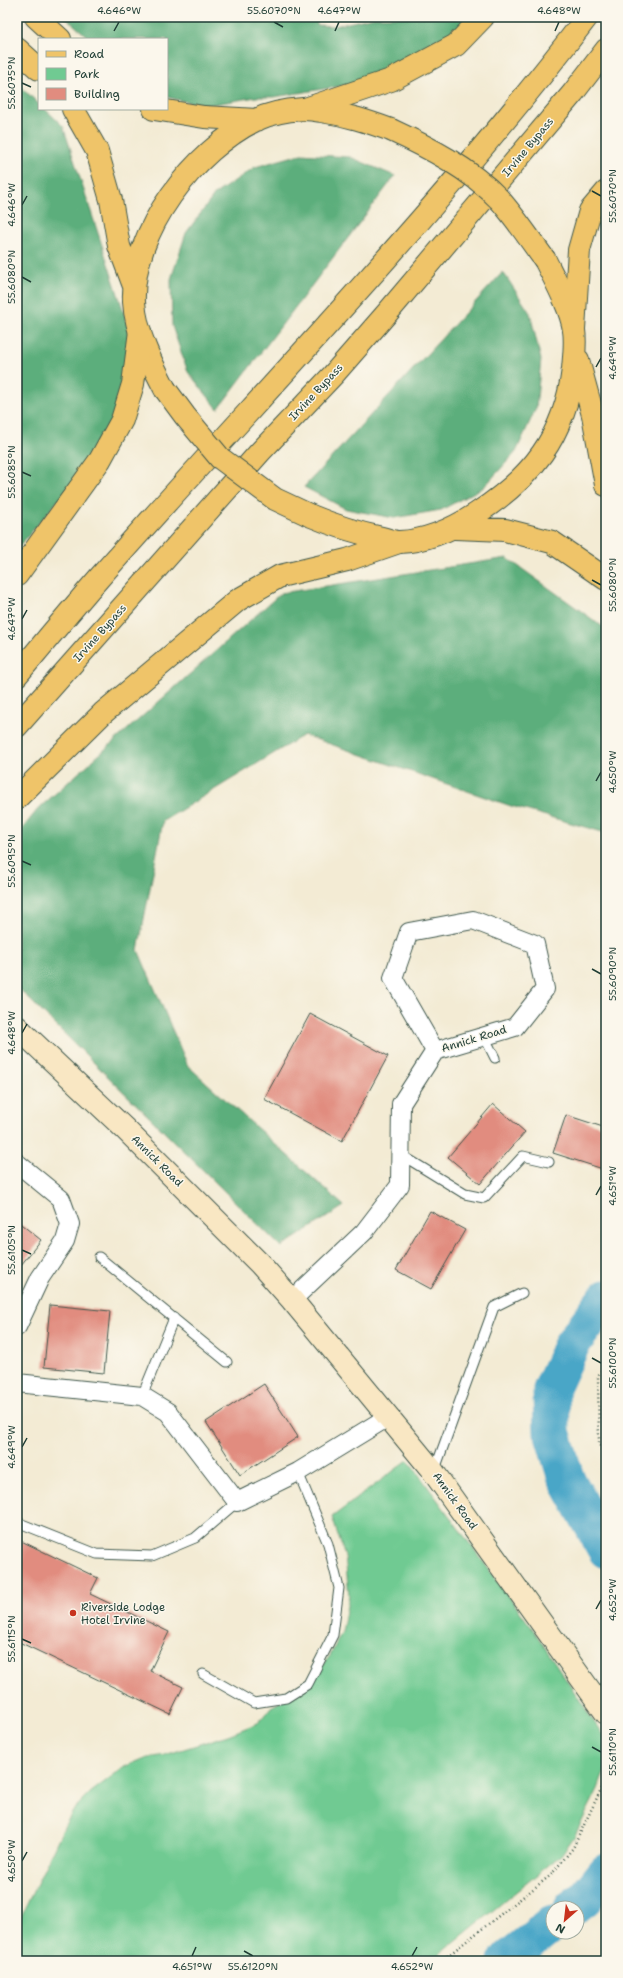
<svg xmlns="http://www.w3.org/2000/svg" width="623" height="1978" viewBox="0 0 623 1978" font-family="'Shantell Sans',sans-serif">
<rect width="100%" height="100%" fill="#fbf7ec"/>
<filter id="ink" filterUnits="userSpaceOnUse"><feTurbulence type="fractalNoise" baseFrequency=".025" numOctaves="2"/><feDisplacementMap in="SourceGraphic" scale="8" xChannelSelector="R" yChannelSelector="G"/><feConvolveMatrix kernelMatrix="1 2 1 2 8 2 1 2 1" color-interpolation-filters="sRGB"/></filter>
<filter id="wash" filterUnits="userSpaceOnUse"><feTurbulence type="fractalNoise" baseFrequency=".012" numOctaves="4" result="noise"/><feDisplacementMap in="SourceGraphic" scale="16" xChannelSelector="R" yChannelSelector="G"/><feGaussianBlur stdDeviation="0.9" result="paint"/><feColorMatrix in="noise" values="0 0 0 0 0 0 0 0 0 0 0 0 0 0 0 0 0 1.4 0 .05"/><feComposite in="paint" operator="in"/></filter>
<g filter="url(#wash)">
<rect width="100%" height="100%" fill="#f3ebd4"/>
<!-- green -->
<path fill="#70ca92" stroke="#488463" d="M408,1460l124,168 74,112v27l-8,22 -24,48 -13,18 -130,106h-414v-36l48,-100 10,-17 15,-15 34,-26 19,-8 22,-4 63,-20 30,-12 13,-16 23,-13 21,-18 15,-20 12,-24 7,-37 -4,-39 -13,-39z"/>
<!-- forest -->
<path fill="#5cae7c" stroke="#3e7658" d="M65,17h251l1,8 18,1 39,-9h106l-24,26 -96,40 -86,14h-18l-53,9 -36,-9v-58h-77z
M17,83l22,21v5h6l18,17 69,211 -18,98 -97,114v-205l4,-31 -4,-5z
M301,154l49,3 45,19 -177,233 -30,-37 -16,-46 -1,-47 15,-46 29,-39 40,-27z
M503,272l27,41 11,47 -5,48 -20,44 -32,35 -43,23 -47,8 -48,-9 -42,-22z
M507,558l99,71v204l-95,-27 -207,-71 -141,86 -25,129 50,116 156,140 -63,41 -264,-260v-152l21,-26 243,-216z"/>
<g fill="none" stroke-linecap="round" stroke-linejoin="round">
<!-- river -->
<path stroke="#48a6c7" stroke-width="37" d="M606,1298l-34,46 -21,46 1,42 14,46 40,72
M572,1908l13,-10 21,-26
M506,1961l47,-38"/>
</g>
<g id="blocks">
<!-- building -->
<path fill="#e18c7f" d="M310,1014l78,42 -46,85 -78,-42z
M493,1104l32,28 -45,52 -32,-27z
M566,1115l40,13v42l-53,-17z
M430,1211l35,19 -34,59 -35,-19z
M17,1221l24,19 -24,30z
M50,1305l60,6 -6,62 -60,-6z
M264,1384l34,53 -58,38 -34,-53z
M17,1539l81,39 -8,16 79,38 -19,39 33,16 -13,27 -153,-73z"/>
</g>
</g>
<g filter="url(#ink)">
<use href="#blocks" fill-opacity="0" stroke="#3f574c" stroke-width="1"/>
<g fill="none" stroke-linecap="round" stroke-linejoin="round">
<!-- service casing -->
<g stroke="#3f574c" stroke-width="11">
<path id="service" d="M484,1036l11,22
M400,1154l65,40 19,4 39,-42 26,6
M99,1257l128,105
M142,1396l32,-78
M434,1472l60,-165 28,-14
M17,1522l80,32 55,2 43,-18 42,-36
M203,1674l51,29 32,-5 22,-14 25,-49 6,-47 -11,-44 -30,-72"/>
</g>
<!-- minor casing -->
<g stroke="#3f574c" stroke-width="20">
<path id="minor" d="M17,1163l44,36 9,25 -5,17 -25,37 -23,49
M292,1300l72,-68 36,-47 1,-81 34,-53 80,-24 30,-38 -10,-45 -62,-24 -64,12 -16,46 42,73
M17,1383l125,13 26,16 69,90 61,-30 90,-55"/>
</g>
<!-- secondary casing -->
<g stroke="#3f574c" stroke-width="24">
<path id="secondary" d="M17,1027l108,102 135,135 32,36 140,170 174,243"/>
</g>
<!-- primary casing -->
<g stroke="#3f574c" stroke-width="24">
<path id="primary" d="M36,17l24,22
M17,49l22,20
M73,109l24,42 14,49 8,46 15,40
M154,109l50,8 53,3
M578,360l15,55 13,70
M165,389c-14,-27 -29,-56 -31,-87 -3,-71 61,-152 122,-182 14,-7 32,-10 47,-11 6,0 13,1 18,2 27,4 45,10 70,19
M309,515c24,10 48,18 73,23 5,1 12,4 17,4 28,-1 54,-13 77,-28 55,-36 89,-77 97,-145 1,-13 3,-26 1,-39 -3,-21 -19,-50 -29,-70
M455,528l50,2 47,12 54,37"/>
</g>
<!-- trunk casing -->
<g stroke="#3f574c" stroke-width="24">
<path id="trunk" d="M305,109l86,-29 65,-35 27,-28
M574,329l5,-79 11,-39 16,-19
M17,575l83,-115 22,-40 11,-36 7,-53
M17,675c27,-32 54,-65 82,-97 164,-186 338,-364 488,-561
M17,726l243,-274 73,-77 55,-63 185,-219 33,-43
M17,798l86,-85 135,-113 42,-24 67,-16 52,-18"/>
</g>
<!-- path -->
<path stroke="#3f574c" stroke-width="2.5" stroke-dasharray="1 3" stroke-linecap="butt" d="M606,1364l-8,11 1,69 7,14
M441,1961l110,-86 22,-27 33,-69"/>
<!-- service -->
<use href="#service" stroke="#fff" stroke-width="9"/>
<!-- minor -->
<use href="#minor" stroke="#fff" stroke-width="18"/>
<!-- secondary -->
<use href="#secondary" stroke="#f9e7c3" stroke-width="22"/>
<!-- primary -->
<use href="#primary" stroke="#efc469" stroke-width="22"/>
<!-- trunk -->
<use href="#trunk" stroke="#efc469" stroke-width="22"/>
<!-- primary-bridge casing -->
<g stroke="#3f574c" stroke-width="24" stroke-linecap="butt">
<path id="primary-bridge" d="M391,130c39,18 78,38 108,69 17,19 31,41 46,61
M165,389l20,27 35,42 55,41 34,16"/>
</g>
<!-- primary-bridge -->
<use href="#primary-bridge" stroke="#efc469" stroke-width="22"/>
</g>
</g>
<!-- ticks -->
<path fill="none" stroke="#1f3d34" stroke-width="1.5" d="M274,22l9,5M114,31l5,-9M335,31l4,-9M555,31l4,-9M22,83l9,4M592,191l9,5M22,205l5,-9M22,277l9,5M596,367l5,-9M22,472l9,4M592,580l9,5M22,619l5,-9M596,781l5,-9M22,861l9,4M592,969l9,5M22,1033l5,-9M596,1195l5,-9M22,1250l9,4M592,1358l9,5M22,1447l5,-9M596,1609l5,-9M22,1639l9,4M592,1747l9,5M22,1861l5,-9M244,1951l9,5M192,1956l4,-9M412,1956l5,-9"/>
<!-- markers -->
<circle fill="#c8321e" stroke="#fbf7ec" stroke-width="1.5" cx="73" cy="1613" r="4"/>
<g text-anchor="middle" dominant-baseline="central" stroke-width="3" stroke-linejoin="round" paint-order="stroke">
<!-- street labels -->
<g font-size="11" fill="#1f3d34" stroke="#fbf7ec">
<text transform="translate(528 147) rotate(-50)">Irvine Bypass</text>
<text transform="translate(316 392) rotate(-47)">Irvine Bypass</text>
<text transform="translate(100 633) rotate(-48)">Irvine Bypass</text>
<text transform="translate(474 1039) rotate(-17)">Annick Road</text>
<text transform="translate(157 1161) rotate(45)">Annick Road</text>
<text transform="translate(455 1501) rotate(54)">Annick Road</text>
</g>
<!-- poi labels -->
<g font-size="11" fill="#1f3d34" stroke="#fbf7ec" text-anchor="start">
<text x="81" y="1607">Riverside Lodge<tspan x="81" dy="13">Hotel Irvine</tspan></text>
</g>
</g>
<!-- margin -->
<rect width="623" height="1978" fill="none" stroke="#fbf7ec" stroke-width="44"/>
<!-- legend -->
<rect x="38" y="38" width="130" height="72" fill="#fbf7ec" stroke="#a3ada2"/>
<rect x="46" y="51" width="20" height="6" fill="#efc469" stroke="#a3ada2"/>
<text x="74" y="58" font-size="12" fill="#1f3d34">Road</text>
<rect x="46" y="68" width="20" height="12" fill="#70ca92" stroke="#a3ada2"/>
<text x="74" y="78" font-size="12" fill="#1f3d34">Park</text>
<rect x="46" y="88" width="20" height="12" fill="#e18c7f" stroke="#a3ada2"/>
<text x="74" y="98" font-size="12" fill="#1f3d34">Building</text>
<!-- north arrow -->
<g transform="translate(565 1920) rotate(208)"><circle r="19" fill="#fbf7ec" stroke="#a3ada2"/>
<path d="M0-3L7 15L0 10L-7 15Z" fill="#c8321e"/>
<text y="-6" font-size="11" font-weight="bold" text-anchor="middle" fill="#1f3d34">N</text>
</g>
<rect x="22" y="22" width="579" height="1934" fill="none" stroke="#1f3d34" stroke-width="1.5"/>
<g font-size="10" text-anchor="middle" fill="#1f3d34">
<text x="119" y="14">4.646°W</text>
<text x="274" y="14">55.6070°N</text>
<text x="339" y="14">4.647°W</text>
<text x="559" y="14">4.648°W</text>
<text transform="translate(11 83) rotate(-90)" y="4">55.6075°N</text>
<text transform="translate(612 196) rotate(-90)" y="4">55.6070°N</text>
<text transform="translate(11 205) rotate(-90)" y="4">4.646°W</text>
<text transform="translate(11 277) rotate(-90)" y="4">55.6080°N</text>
<text transform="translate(612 358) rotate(-90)" y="4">4.649°W</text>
<text transform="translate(11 472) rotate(-90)" y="4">55.6085°N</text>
<text transform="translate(612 585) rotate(-90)" y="4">55.6080°N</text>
<text transform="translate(11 619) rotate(-90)" y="4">4.647°W</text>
<text transform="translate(612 772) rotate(-90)" y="4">4.650°W</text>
<text transform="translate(11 861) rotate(-90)" y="4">55.6095°N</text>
<text transform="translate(612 974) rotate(-90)" y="4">55.6090°N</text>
<text transform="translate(11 1033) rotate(-90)" y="4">4.648°W</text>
<text transform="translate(612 1186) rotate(-90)" y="4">4.651°W</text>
<text transform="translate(11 1250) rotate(-90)" y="4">55.6105°N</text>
<text transform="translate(612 1363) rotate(-90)" y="4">55.6100°N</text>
<text transform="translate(11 1447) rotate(-90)" y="4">4.649°W</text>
<text transform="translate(612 1600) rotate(-90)" y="4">4.652°W</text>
<text transform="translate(11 1639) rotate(-90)" y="4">55.6115°N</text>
<text transform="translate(612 1752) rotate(-90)" y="4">55.6110°N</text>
<text transform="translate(11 1861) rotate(-90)" y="4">4.650°W</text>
<text x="192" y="1970">4.651°W</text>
<text x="253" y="1970">55.6120°N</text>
<text x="412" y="1970">4.652°W</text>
</g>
</svg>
